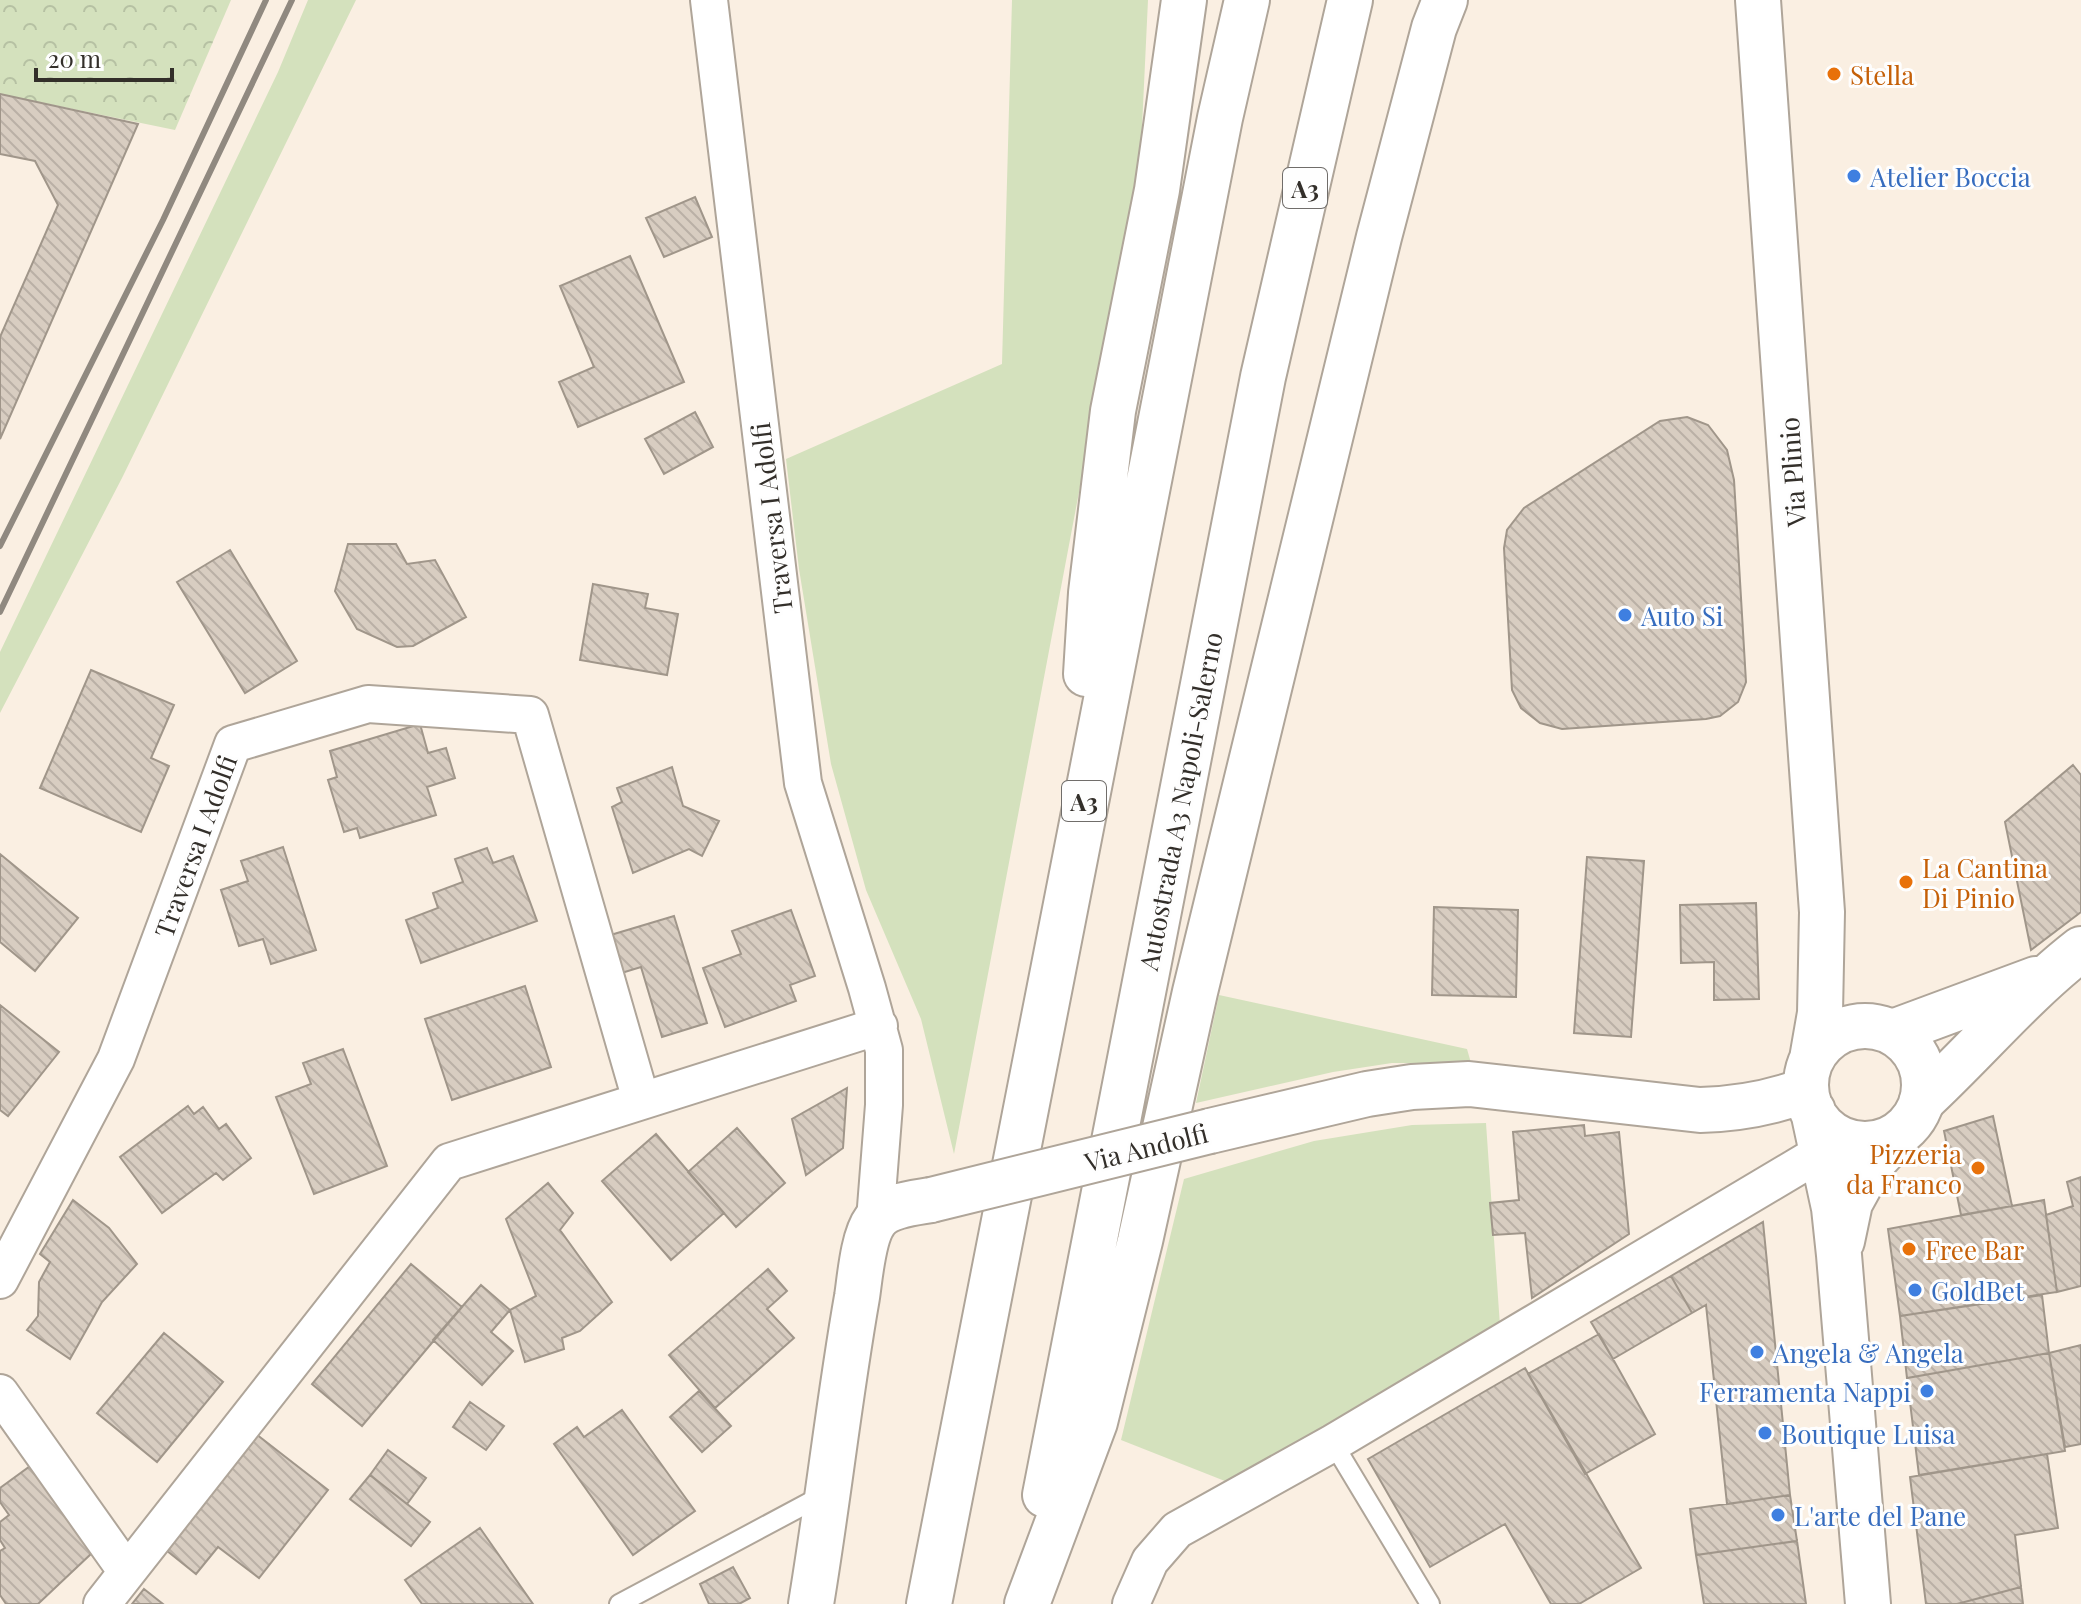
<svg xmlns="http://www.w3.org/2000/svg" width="2081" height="1604" viewBox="0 0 2081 1604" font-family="'Playfair Display',serif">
<defs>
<pattern id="park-crowns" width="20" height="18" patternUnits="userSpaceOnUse" patternTransform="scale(2)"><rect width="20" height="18" fill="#d4e1bd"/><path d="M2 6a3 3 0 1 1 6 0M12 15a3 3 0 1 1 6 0" fill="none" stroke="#b6c1a3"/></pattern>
<pattern id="building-back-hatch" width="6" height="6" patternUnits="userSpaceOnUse" patternTransform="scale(2)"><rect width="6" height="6" fill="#d8cdc1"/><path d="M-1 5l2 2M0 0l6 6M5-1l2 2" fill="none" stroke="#bab0a6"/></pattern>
</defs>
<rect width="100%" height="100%" fill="#faefe2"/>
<!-- grass -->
<path fill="#d4e1bd" d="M308,0h48l-234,478 -122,235v-61l278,-580z
M1012,0h136l-8,169 -186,985 -33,-135 -55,-129 -35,-126 -32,-195 -13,-110 216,-95z
M1219,995l248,54 4,14h-79l-59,9 -137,31z
M1486,1123l14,203 -265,159 -114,-45 63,-261 130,-38 98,-16z"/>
<!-- park -->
<path fill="url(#park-crowns)" d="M0,0h231l-56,130 -175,-36z"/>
<!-- building -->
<path fill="url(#building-back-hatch)" stroke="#a0968a" stroke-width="2" d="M0,94l138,30 -138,315v-102l58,-132 -23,-44 -35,-7z
M695,197l17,40 -48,20 -18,-39z
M630,256l54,126 -106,45 -19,-45 35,-15 -34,-81z
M695,412l18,35 -49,27 -19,-35z
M1687,417l21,8 19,25 7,30 12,202 -8,20 -18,14 -14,3 -144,10 -22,-6 -19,-15 -9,-18 -8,-142 3,-18 17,-22 136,-87z
M348,544h48l11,20 28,-4 31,57 -53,29 -16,1 -40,-18 -22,-38z
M230,550l67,111 -52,32 -68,-111z
M593,584l55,10 -3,14 33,6 -11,61 -87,-15z
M91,670l83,35 -23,53 18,8 -28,66 -101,-44z
M420,724l8,29 18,-5 9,30 -28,9 9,28 -76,23 -3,-10 -13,4 -16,-52 9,-3 -7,-26z
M2073,765l8,10v137l-50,38 -26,-128z
M672,767l11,39 36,15 -17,35 -13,-7 -56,24 -21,-66 10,-5 -5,-14z
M283,847l33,103 -45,14 -8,-25 -24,7 -18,-56 27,-9 -7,-20z
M487,848l6,15 20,-7 24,65 -116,42 -15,-43 32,-12 -5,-15 30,-11 -8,-23z
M0,854l78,64 -43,53 -35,-29z
M1587,857l57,4 -13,176 -57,-4z
M1756,903l3,96 -45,1v-38l-33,1 -1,-58z
M1434,907l84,3 -2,87 -84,-2z
M791,910l24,66 -25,9 6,16 -71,26 -22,-59 38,-14 -9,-23z
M674,916l33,107 -45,14 -21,-70 -26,8 -11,-38z
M525,986l26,81 -99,33 -27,-81z
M0,1005l59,47 -51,64 -8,-6z
M343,1049l44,117 -73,28 -38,-97 35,-13 -8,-21z
M847,1088l-4,60 -37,27 -14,-56z
M188,1106l6,8 9,-7 16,22 7,-5 25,34 -28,22 -7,-7 -54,40 -42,-56z
M1993,1116l19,90 -51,9 -17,-84z
M1584,1125l1,11 34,-4 10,102 -97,64 -7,-65 -32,2 -3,-32 29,-3 -6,-68z
M737,1128l48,55 -49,44 -48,-55z
M656,1134l68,79 -53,47 -69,-79z
M2081,1177v109l-24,6 -11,-77 27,-9 -6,-24z
M548,1183l25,30 -13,17 52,72 -32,29 -18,7 2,11 -39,13 -15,-52 26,-14 -30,-77z
M73,1200l36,28 28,36 -35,38 -32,57 -43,-29 11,-14 1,-34 11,-20 -10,-8z
M2044,1200l13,92 -157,24 -12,-87z
M1763,1222l27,273 -63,9 -21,-199 -14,8 -21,-37z
M411,1264l51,43 -100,119 -50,-42z
M768,1269l19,22 -20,18 27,29 -79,70 -46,-53z
M1671,1276l21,37 -79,46 -22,-37z
M481,1285l29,25 -19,22 22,19 -31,34 -49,-45z
M2042,1295l7,58 -142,25 -7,-62z
M164,1333l59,49 -66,80 -60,-49z
M1599,1334l56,100 -70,40 -57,-100z
M2081,1345v99l-16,3 -16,-94z
M2049,1353l16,98 -146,24 -12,-97z
M1525,1368l116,200 -62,36h-28l-46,-80 -75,43 -62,-108z
M699,1391l32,35 -29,26 -32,-35z
M470,1402l34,24 -18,24 -33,-23z
M622,1410l73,101 -62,44 -79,-111 23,-17 7,10z
M256,1434l72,56 -69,88 -41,-31 -22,27 -30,-24z
M388,1450l38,28 -19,26 -37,-29z
M2047,1454l11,74 -43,7 6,52 -64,17h-31l-16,-127z
M33,1464l60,88 -55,52h-32l-6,-9v-44l5,-3 -5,-8v-18l9,-7 -9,-13v-14z
M370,1475l60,47 -19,24 -61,-47z
M1790,1495l7,46 -101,14 -6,-46z
M480,1528l53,76h-111l-17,-24z
M1797,1541l9,63h-102l-8,-49z
M733,1567l17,31 -11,6h-30l-9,-20z
M2021,1587l2,17h-66z
M144,1589l19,15h-31z"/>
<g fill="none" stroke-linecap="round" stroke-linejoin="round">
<!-- lane casing -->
<g stroke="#afa599" stroke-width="22">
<path id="lane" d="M1333,1443l97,161
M619,1604l204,-109"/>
</g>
<!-- street casing -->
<g stroke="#afa599" stroke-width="40">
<path id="street" d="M709,0l94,783 64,205 17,62v55l-9,115
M0,1280l116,-221 117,-315 135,-40 162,11 111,385
M0,1393l127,179
M102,1604l347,-442 430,-136
M1131,1604l19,-43 27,-31 156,-87 489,-291"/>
</g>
<!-- secondary casing -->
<g stroke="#afa599" stroke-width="48">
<path id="secondary" d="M1893,1032l143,-53
M1922,1101c54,-50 101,-107 159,-152
M1210,1131l157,-37 45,-7 57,-3 231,26c38,-1 71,-7 106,-20
M811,1604c17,-102 28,-205 46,-307 3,-20 6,-60 18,-76 11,-16 39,-18 56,-21"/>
</g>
<!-- primary casing -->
<g stroke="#afa599" stroke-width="48">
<path id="primary" d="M1758,0l64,912 -2,101 -8,46
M1806 1085a59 59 0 1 1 118 0a59 59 0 1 1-118 0Z
M1813,1111l21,97 5,47 29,349
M1842,1241l8,-38 22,-40 26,-28"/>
</g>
<!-- highway casing -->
<g stroke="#afa599" stroke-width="48">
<path id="highway" d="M1086,674l5,-81 22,-182 44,-221 27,-190
M1045,1495l218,-1118 87,-377
M929,1604l291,-1486 27,-118
M1027,1604l68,-182 45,-181 55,-249 184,-755 55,-209 11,-28"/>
</g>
<!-- lane -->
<use href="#lane" stroke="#fff" stroke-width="18"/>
<!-- street -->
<use href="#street" stroke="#fff" stroke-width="36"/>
<!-- secondary -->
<use href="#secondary" stroke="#fff" stroke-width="44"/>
<!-- primary -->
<use href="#primary" stroke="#fff" stroke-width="44"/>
<!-- highway -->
<use href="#highway" stroke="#fff" stroke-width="44"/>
<!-- rail -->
<path stroke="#908980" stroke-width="6" d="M0,546l163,-326 103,-220
M0,612l292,-612"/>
<!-- secondary-bridge casing -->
<g stroke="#afa599" stroke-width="48" stroke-linecap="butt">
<path id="secondary-bridge" d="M931,1200l279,-69"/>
</g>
<!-- secondary-bridge -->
<use href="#secondary-bridge" stroke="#fff" stroke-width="44"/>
</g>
<!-- markers -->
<g fill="#e8710a" stroke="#fefefe" stroke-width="3">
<circle cx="1834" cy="74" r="8"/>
<circle cx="1906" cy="882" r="8"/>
<circle cx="1978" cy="1168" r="8"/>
<circle cx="1909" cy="1249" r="8"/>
</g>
<g fill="#3f7fe0" stroke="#fefefe" stroke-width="3">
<circle cx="1854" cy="176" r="8"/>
<circle cx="1625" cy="615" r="8"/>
<circle cx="1915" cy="1290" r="8"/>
<circle cx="1757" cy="1352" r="8"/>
<circle cx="1927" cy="1391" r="8"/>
<circle cx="1765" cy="1433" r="8"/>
<circle cx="1778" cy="1515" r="8"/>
</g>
<g text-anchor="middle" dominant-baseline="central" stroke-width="6" stroke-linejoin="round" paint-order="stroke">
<!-- shield labels -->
<g fill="#fefefe" stroke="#706d6a" stroke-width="2">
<rect x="1283" y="168" width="44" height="40" rx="6"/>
<rect x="1062" y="781" width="44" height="40" rx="6"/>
</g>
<g font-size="24" font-weight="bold" fill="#332f2a">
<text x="1305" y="188">A3</text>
<text x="1084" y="801">A3</text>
</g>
<!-- food labels -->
<g font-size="26" fill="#c56008" stroke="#fefefe" text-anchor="start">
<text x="1850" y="74">Stella</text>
<text x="1922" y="867">La Cantina<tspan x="1922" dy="30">Di Pinio</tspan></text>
<text x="1962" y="1153" text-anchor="end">Pizzeria<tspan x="1962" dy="30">da Franco</tspan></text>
<text x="1925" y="1249">Free Bar</text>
</g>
<!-- shop labels -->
<g font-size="26" fill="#366cbe" stroke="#fefefe" text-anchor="start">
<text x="1870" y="176">Atelier Boccia</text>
<text x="1641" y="615">Auto Si</text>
<text x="1931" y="1290">GoldBet</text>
<text x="1773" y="1352">Angela &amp; Angela</text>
<text x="1911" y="1391" text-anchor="end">Ferramenta Nappi</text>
<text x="1781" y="1433">Boutique Luisa</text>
<text x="1794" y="1515">L'arte del Pane</text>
</g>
<!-- street labels -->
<g font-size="26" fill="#332f2a" stroke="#fefefe">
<text transform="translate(1792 472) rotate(-94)">Via Plinio</text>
<text transform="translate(771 518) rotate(-97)">Traversa I Adolfi</text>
<text transform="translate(1180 801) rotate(-79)">Autostrada A3 Napoli-Salerno</text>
<text transform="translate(195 846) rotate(-70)">Traversa I Adolfi</text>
<text transform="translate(1146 1147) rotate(-14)">Via Andolfi</text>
</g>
</g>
<!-- scale -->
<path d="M36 68v12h136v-12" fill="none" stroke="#332f2a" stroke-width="4"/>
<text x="48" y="68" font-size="24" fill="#332f2a" stroke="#fefefe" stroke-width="6" paint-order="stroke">20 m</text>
</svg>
